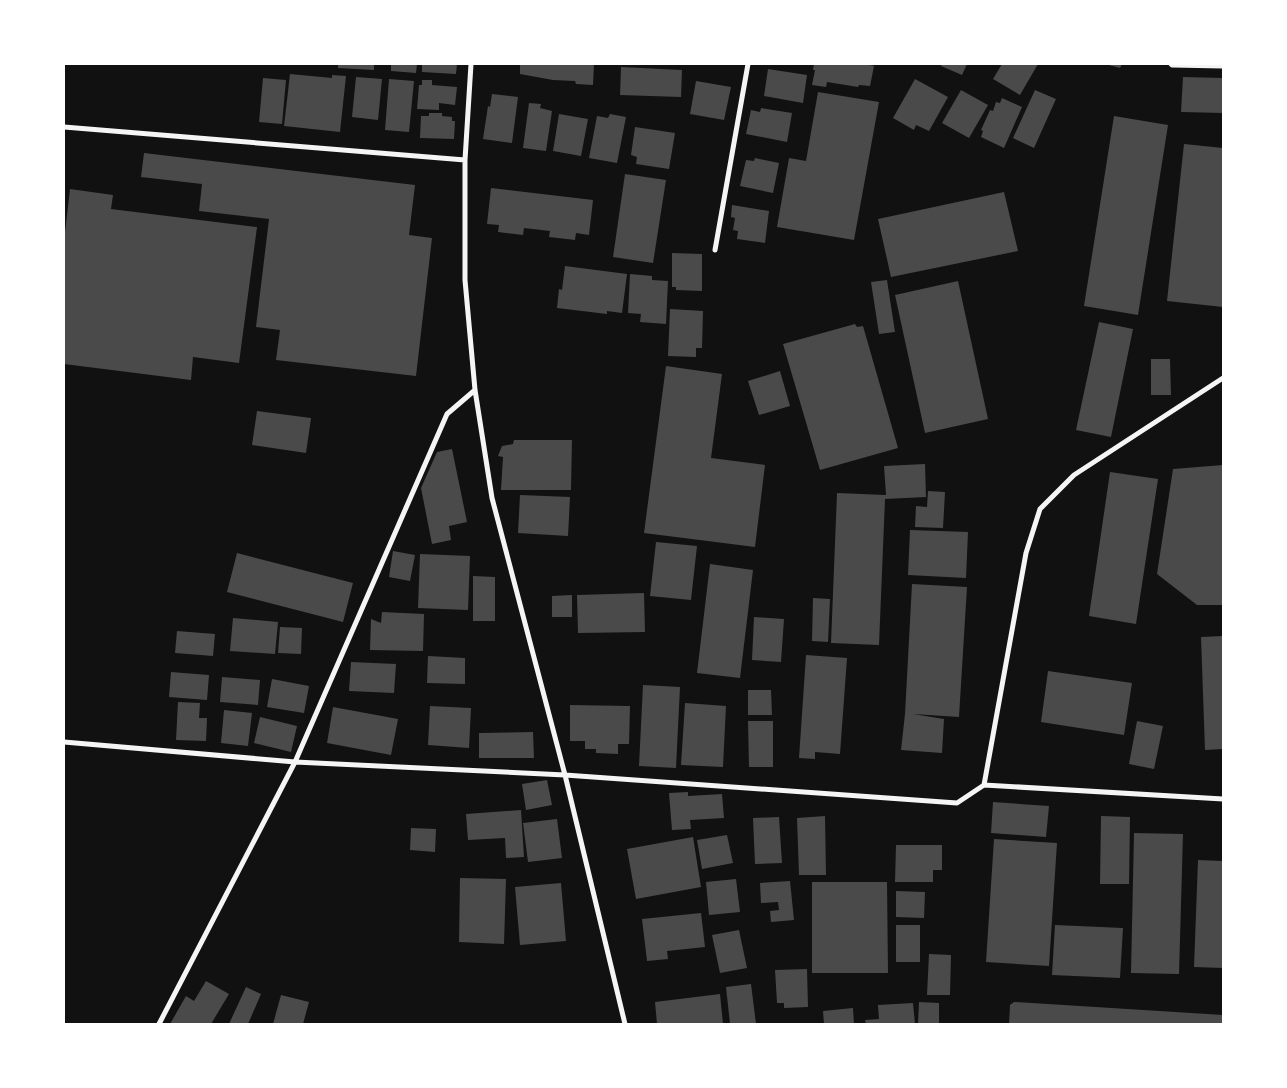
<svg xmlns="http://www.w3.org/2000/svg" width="1287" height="1088" viewBox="0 0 1287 1088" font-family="Poppins,sans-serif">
<rect width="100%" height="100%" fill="#111"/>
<!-- building -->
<path fill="#4a4a4a" d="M338,64h36v6l-36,-2z
M391,64h26l-1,9 -25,-2z
M422,64h35l-1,10 -34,-2z
M520,64h74l-1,21 -17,-1 -1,-3 -22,-1 -33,-6z
M814,64h51l9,2 -4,20 -11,-1 -1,2 -31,-5 -1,5 -14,-2 3,-15h-2z
M942,64h25l-5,11 -21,-9z
M1002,64h36l-18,31 -27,-16z
M1105,64h17l-2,4z
M621,67l61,3 -1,27 -61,-2z
M768,69l39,6 -4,28 -39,-7z
M290,74l42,4v-3l14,1 -6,56 -56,-6z
M356,77l26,2 -4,41 -26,-3z
M1183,77l40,1v35l-42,-1z
M263,78l23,2 -4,44 -23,-2z
M389,79l25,2 -5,51 -24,-2z
M915,79l33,18 -19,34 -13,-6 -2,5 -21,-12z
M422,80h10v5l25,2 -2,18 -16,-2v7l-22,-1 2,-24h3z
M696,81l35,6 -7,33 -34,-6z
M961,90l27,15 -19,33 -27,-15z
M1035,90l21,9 -22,49 -21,-10z
M818,92l61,10 -25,138 -77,-13 12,-69 17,3z
M492,94l26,3 -6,46 -29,-4 5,-33 2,1z
M1002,98l20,9 -18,41 -23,-11 2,-6 -2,-1 9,-20 3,1 3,-9 4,1z
M529,103l12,1 -1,4 12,3 -6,40 -23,-3z
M761,108l31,5 -5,29 -41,-8 5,-24 9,2z
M429,113h13v3l10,1v4h3l-1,18 -34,-1 1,-22h8z
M559,114l29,5 -7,37 -28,-5z
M610,114l16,3 -9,46 -28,-5 8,-42 11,2z
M1114,116l54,9 -30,190 -54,-9z
M635,127l40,6 -6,36 -33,-5 1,-7 -6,-2z
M1184,144l39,4v159l-56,-6z
M144,153l271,32 -6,50 23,3 -16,138 -140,-16 4,-30 -24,-3 13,-108 -70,-8 3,-27 -61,-7z
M755,158l24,5 -6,30 -33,-7 6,-26 8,1z
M625,174l41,6 -13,83 -40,-6z
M491,188l102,12 -4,35 -13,-2 -1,7 -26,-3 1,-6 -26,-3 -1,7 -25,-3 1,-7 -12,-1z
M70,189l43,6 -2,14 146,18 -18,136 -46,-6 -2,23 -127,-16v-123z
M1004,192l14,59 -127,26 -13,-58z
M732,205l37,6 -4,32 -28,-4 1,-8 -5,-1 2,-12 -4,-1z
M672,253l30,1v37l-26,-1v-3h-4z
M565,266l62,8 -5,39 -15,-2v3l-50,-6 2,-19 3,1z
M630,274l22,2v4l16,1 -2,43 -26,-2 1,-8 -13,-1z
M887,280l8,52 -16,2 -8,-52z
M958,281l30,138 -63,14 -30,-138z
M670,309l33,2 -1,37h-6v9l-28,-1z
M1099,322l34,7 -22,108 -35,-7z
M855,324l2,3 6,-1 35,122 -78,22 -37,-126z
M1151,359h19l1,36h-20z
M666,366l56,8 -11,84 54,7 -10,82 -111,-14z
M780,371l10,35 -31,9 -11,-34z
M257,411l54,7 -5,35 -54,-8z
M514,440h58l-1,50h-70l2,-33 -5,-1 4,-10 11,-2z
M452,449l15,73 -18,4 2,14 -19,4 -11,-56 16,-36z
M925,464l1,33 -41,2 -6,146 -48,-2 6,-150 49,2 -2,-29z
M1223,465v140h-26l-40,-31 16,-105z
M1110,472l48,7 -22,145 -47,-8z
M928,491l17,1 -2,36 -28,-1 1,-21 11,1z
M520,495l50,2 -2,39 -50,-3z
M910,530l58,2 -2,46 -58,-3z
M656,542l41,4 -6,54 -41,-4z
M393,551l22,4 -5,26 -21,-4z
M237,553l116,30 -10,39 -116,-30z
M420,554l50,2 -2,54 -50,-2z
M710,564l43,6 -13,108 -43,-5z
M473,576l22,1v44h-22z
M912,584l55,3 -8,130 -46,-3 31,5 -2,34 -41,-3 4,-36z
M644,593l1,39 -67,1 -1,-38z
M572,595v22h-20v-21z
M813,598l17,1 -2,43 -16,-1z
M382,612l42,2 -1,37 -53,-1 1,-31 10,4z
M754,617l30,2 -3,43 -29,-2z
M233,618l45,4 -3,32 -45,-3z
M280,627l22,1 -1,26 -23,-1z
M177,631l38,3 -2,22 -38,-3z
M1223,636v113l-18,1 -4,-113z
M806,655l41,3 -7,96 -25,-2v7l-16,-1z
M428,656l37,2v26l-38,-1z
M351,662l45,2 -2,29 -45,-2z
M1048,671l84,12 -8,52 -83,-13z
M171,672l38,3 -2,25 -38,-3z
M222,677l38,3 -2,25 -38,-3z
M272,679l37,7 -5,27 -37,-6z
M643,685l37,2 -4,81 -37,-2z
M748,690h23l1,25h-24z
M178,702l22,1 -1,15h8l-1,23 -30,-1z
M685,703l41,3 -3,61 -42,-2z
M570,705l60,1 -1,38h-11v10l-22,-1v-4h-11v-8h-15z
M430,706l41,2 -2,40 -41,-3z
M333,707l65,12 -7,36 -64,-12z
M224,710l28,3 -4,33 -27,-3z
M260,717l37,9 -6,26 -37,-9z
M748,721h25v46h-24z
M1137,721l26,5 -9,43 -25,-5z
M533,732l1,26h-55v-25z
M547,780l5,25 -26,5 -4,-26z
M688,792v4l34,-2 2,24 -34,2 1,9 -19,1 -3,-37z
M993,802l56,4 -3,31 -55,-4z
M521,810l3,47 -18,1 -1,-20 -37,2 -2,-26z
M825,816l1,59h-27l-2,-57z
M1101,816l29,1 -1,67h-29z
M779,817l3,46 -27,1 -2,-46z
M557,819l5,39 -34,4 -5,-39z
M411,828l25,1 -1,23 -25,-2z
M1134,833l49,1 -4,140 -48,-1z
M727,835l6,28 -31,6 -5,-29z
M693,837l8,50 -65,12 -9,-50z
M994,839l63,4 -8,123 -63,-4z
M896,845h46v25h-9v12h-38z
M1198,860l25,1v107l-29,-1z
M460,878l46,1 -2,65 -45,-2z
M736,879l4,33 -31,3 -3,-33z
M790,881l4,39 -23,2 -1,-11 9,-1 -1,-8 -17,1 -1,-20z
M812,882h75l1,91h-76z
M561,883l5,58 -46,4 -5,-58z
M896,891l29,1 -1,26 -28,-1z
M701,913l4,34 -38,4 1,8 -21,2 -5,-42z
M896,925h24v37h-24z
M1055,925l68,3 -3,50 -68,-3z
M739,930l8,38 -27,5 -8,-38z
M929,954l22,1 -1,40h-23z
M807,969l1,38 -24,1v-5h-7l-2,-33z
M206,981l23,13 -18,30h-41l16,-28 8,5z
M751,984l5,40h-26l-4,-37z
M246,987l15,7 -13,30h-19z
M720,994l3,30h-66l-2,-22z
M281,995l28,7 -6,22h-30z
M919,1002l20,1v21h-21z
M1014,1002l209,13v9h-214l1,-19z
M913,1003l2,21h-49l-1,-4 14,-1 -1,-14z
M853,1008l1,16h-30l-1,-13z"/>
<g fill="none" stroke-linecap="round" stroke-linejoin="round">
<!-- minor -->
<path stroke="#f5f5f5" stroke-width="5" d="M471,64l-6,96v120l10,110 17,108 73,277 60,249
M1171,64l1,1 51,1
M64,127l401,33
M715,250l33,-186
M64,742l231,20 270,13 392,28 27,-18 239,14
M984,785l42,-232 14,-44 34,-34 149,-97
M159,1024l136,-262 152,-348 28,-24"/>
</g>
<!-- border -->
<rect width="1287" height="1088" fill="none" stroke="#ffffff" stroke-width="130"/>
</svg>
